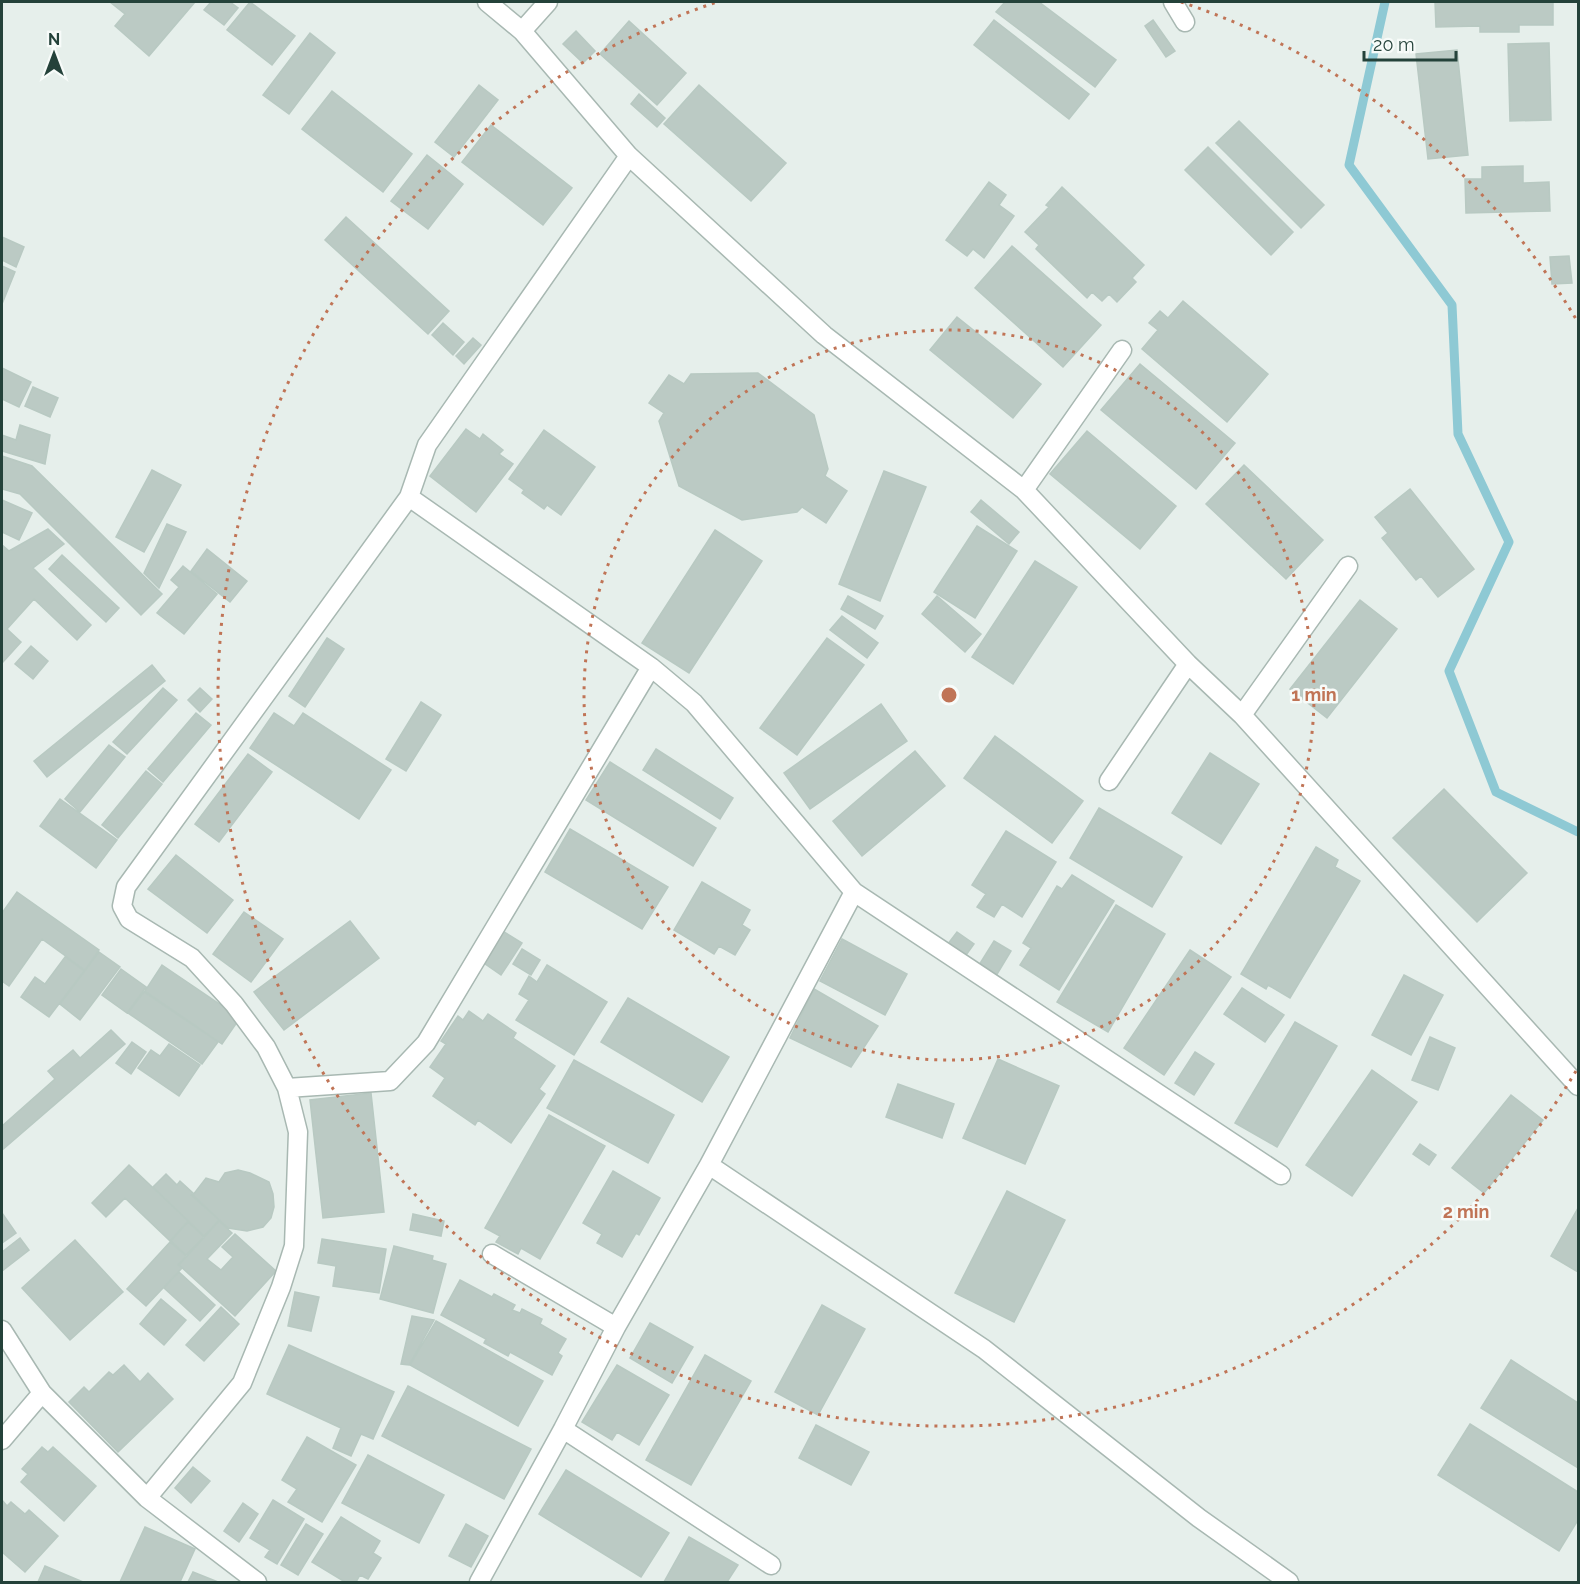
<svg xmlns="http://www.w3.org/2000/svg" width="1580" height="1584" viewBox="0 0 1580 1584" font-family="Raleway,sans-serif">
<rect width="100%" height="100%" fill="#e6efeb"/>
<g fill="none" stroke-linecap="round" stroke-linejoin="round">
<!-- stream -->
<path stroke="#8ec9d4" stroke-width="9" d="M1385,2l-36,163 103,140 6,129 51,108 -60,129 47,121 82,40"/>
</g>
<!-- building -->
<path fill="#bbcac4" stroke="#b8c9c2" stroke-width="1.5" d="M110,2h85l-46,54 -34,-30 10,-12z
M211,2h19l8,6 -14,17 -20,-15z
M250,2l45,34 -23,29 -45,-35z
M1005,2h34l77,58 -21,27 -99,-75z
M1435,2h118v23h-34v7h-39v-6l-44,1z
M994,20l95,74 -20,25 -95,-74z
M1153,20l22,31 -9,6 -21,-31z
M629,21l57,52 -29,32 -57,-51z
M576,31l19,20 -12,12 -20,-19z
M310,33l25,20 -46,61 -26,-19z
M1549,43l2,77 -41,1 -2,-77z
M1457,50l11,105 -40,4 -12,-105z
M479,85l19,15 -44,57 -19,-15z
M699,85l87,78 -35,38 -87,-77z
M332,91l80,63 -29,38 -81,-63z
M639,94l26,24 -8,9 -26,-23z
M1239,121l85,84 -23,23 -85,-85z
M491,125l81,63 -29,37 -81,-63z
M1208,147l85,85 -22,23 -86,-85z
M427,155l36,29 -35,45 -37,-28z
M1523,166v17l26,-1 1,29 -84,2 -1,-34h17v-12z
M989,182l17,13 -7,10 15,11 -30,42 -11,-9 -6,7 -21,-16z
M1062,187l82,78 -12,13 4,4 -19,20 -8,-8 -7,7 -10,-9 -5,6 -51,-49 3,-4 -14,-13 24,-25 -3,-2z
M346,217l103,94 -21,23 -103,-94z
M2,237l22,10 -8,20 -14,-7z
M1012,246l89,79 -38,42 -88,-79z
M1569,256l3,27 -20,1 -2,-27z
M2,266l13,6 -13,32z
M1183,301l85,73 -41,48 -85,-73 16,-19 -9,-7 11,-12 8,7z
M957,317l84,67 -28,34 -83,-68z
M443,323l21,19 -11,13 -21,-20z
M473,338l8,7 -17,19 -8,-8z
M1140,364l95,79 -39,46 -95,-79z
M2,368l29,14 -12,25 -17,-8z
M758,373l56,42 14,54 -3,7 22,15 -21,32 -24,-16 -5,5 -55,8 -63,-34 -20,-65 5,-8 -15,-10 20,-28 15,9 7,-10z
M33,387l25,11 -8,19 -25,-11z
M20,425l30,10 -5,29 -43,-13v-16l14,5z
M466,429l14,10 3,-5 20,16 -4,4 14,10 -37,48 -46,-36z
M544,430l51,37 -34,48 -14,-10 -3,4 -22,-16 2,-3 -15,-11z
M1087,431l89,75 -36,43 -90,-75z
M2,456l30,10 130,128 -21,21 -121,-121 -18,-5z
M1244,465l79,75 -37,39 -80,-75z
M152,470l29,15 -37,67 -28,-15z
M884,471l42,16 -46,114 -41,-17z
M1410,489l64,80 -36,28 -17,-21 -5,4 -34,-42 6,-5 -13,-16z
M2,500l30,13 -13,27 -17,-8z
M981,500l38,32 -10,12 -38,-32z
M167,524l19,8 -27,56 -15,-15z
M977,526l40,25 -42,67 -41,-26z
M48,529l16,15 -31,24 58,57 -14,15 -43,-41 -27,30 14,13 -19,21v-118l7,6z
M715,530l47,31 -73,112 -47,-30z
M207,549l40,32 -17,21 -39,-31z
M62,555l57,53 -13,14 -57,-53z
M1035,561l42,26 -64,97 -41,-27z
M183,566l34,28 -33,40 -27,-21 22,-26 -8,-7z
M848,596l35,20 -8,13 -34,-20z
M937,596l44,38 -16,18 -43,-38z
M1360,600l37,29 -70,89 -37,-29z
M842,616l36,27 -11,15 -37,-28z
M327,638l17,11 -39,58 -16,-11z
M827,638l37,27 -67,90 -37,-27z
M31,646l17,15 -15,18 -18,-15z
M152,665l13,16 -118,96 -13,-16z
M163,688l14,12 -50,54 -14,-12z
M200,688l12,11 -12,13 -12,-12z
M421,702l20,13 -35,56 -20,-12z
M881,704l26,37 -97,68 -26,-36z
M196,713l15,12 -48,57 -15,-13z
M274,713l20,13 9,-13 88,57 -32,49 -109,-71z
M995,736l88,65 -31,42 -88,-65z
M109,745l16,12 -45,55 -15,-13z
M656,749l77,49 -13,21 -77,-49z
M915,751l30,35 -83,70 -29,-35z
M1210,753l49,31 -38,60 -49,-31z
M248,754l24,18 -53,70 -24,-18z
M610,762l106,66 -23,38 -107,-66z
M146,771l16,13 -44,54 -16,-13z
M1444,789l83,84 -50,49 -84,-84z
M60,799l57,41 -21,28 -56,-42z
M1099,808l83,49 -30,50 -82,-49z
M570,829l98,58 -26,42 -97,-57z
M1006,831l50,31 -34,55 -20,-13 -8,13 -17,-10 9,-13 -14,-9z
M1316,847l22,13 -3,7 25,14 -70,117 -22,-13 -2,4 -25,-15z
M176,855l57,45 -26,33 -59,-44z
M1072,875l42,26 -55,89 -39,-25 11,-17 -8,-5 34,-57 5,3z
M702,882l48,28 -8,15 8,5 -15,25 -16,-9 -5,8 -40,-24z
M17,892l82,58 -14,20 -43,-31 -33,47 -7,-5v-68z
M1116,905l49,29 -57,98 -51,-30z
M244,912l39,27 -32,43 -38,-28z
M350,921l29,37 -95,72 -30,-38z
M501,930l21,13 -21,32 -20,-14z
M957,932l17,12 -10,14 -17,-13z
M842,939l65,35 -22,41 -65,-34z
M994,941l17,10 -15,25 -17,-11z
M522,949l18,11 -9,15 -18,-11z
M1190,950l41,27 -67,98 -40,-27z
M99,952l21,15 -40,53 -20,-16z
M65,957l19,14 -35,46 -28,-20 14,-20 10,7z
M162,965l78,53 -18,26 -77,-53z
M547,965l60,37 -33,53 -58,-35 13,-20 -10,-6 10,-18 8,6z
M121,969l25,18 -19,26 -25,-18z
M1404,975l39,20 -32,60 -39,-20z
M1242,988l42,27 -19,27 -41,-28z
M814,989l64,37 -27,41 -61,-29z
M144,992l74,50 -16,22 -74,-51z
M628,998l101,59 -27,45 -101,-60z
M469,1011l14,10 5,-7 28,19 -3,5 42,28 -16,23 6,5 -34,49 -33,-23 -3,5 -42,-29 12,-18 -15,-11 16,-23 -5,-3 17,-25 5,4z
M1295,1022l42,24 -60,101 -42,-24z
M111,1030l14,14 -123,106v-24l53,-47 -7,-8 25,-21 7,8z
M1430,1037l25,11 -17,42 -26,-10z
M132,1042l14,10 -15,22 -15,-11z
M169,1044l31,21 -21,31 -41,-28 13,-18 9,6z
M1195,1052l19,12 -20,31 -19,-12z
M998,1059l61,27 -34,78 -62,-26z
M574,1060l100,55 -26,48 -101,-55z
M1372,1070l45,32 -65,94 -46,-31z
M898,1084l56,20 -12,34 -56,-21z
M371,1093l13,119 -61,6 -13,-118z
M1511,1095l32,25 -59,73 -32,-25z
M549,1115l56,31 -65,113 -19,-11 -3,6 -22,-12 4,-6 -15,-8z
M1420,1144l16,11 -7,10 -16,-11z
M129,1165l59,56 -18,20 -45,-43 -19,19 -14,-14z
M238,1170l12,3 19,9 4,12 1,13 -3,11 -8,9 -16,4 -19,-3 -35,-33 13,-17 13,4 6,-9z
M613,1171l47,27 -21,37 -3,-2 -14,24 -25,-14 5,-9 -19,-11z
M166,1174l11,11 3,-4 13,12 -2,2 28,25 -15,16 -51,-49z
M1007,1191l58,29 -51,102 -59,-29z
M1578,1208v64l-27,-16z
M2,1213l14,20 -14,10z
M413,1214l31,7 -3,15 -31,-6z
M219,1221l13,12 -25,26 14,11 12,-13 -11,-10 13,-13 41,37 -41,45 -56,-51z
M188,1222l16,15 -18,18 -15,-14z
M20,1238l9,12 -27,21v-19z
M322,1239l64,10 -7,44 -46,-7 3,-20 -18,-3z
M75,1240l48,52 -53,48 -48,-52z
M170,1242l16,14 -8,9 4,3 -36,38 -19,-17z
M394,1246l39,10 -1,4 14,4 -13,49 -53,-14z
M179,1272l36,33 -15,16 -36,-33z
M460,1280l32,17 2,-3 21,11 -3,5 8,3 2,-4 20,10 -2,5 26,15 -8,14 4,3 -10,19 -42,-23 -2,4 -24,-13 2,-4 -45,-24z
M295,1292l24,5 -8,34 -23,-5z
M161,1299l25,21 -22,25 -24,-21z
M822,1305l43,24 -47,86 -43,-23z
M221,1307l18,17 -35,37 -18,-16z
M412,1316l22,4 -25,45 -8,-1z
M436,1321l107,60 -25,45 -108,-61z
M650,1323l43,24 -21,36 -42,-25z
M289,1345l105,47 -21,47 -12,-5 -10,22 -18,-8 8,-20 -74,-34z
M705,1355l46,26 -60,104 -45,-25z
M1511,1360l67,43v65l-97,-60z
M124,1365l16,17 8,-9 25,26 -55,53 -49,-50 15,-15 5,5 20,-20 4,3z
M617,1365l52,30 -30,50 -22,-13 -5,8 -30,-18z
M408,1386l123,63 -27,50 -122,-63z
M1470,1424l108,68v28l-19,31 -121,-76z
M816,1425l53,27 -18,33 -52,-27z
M307,1437l49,28 -34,57 -34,-20 9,-13 -15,-9z
M42,1447l6,5 5,-5 43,39 -32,35 -43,-39 7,-8 -6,-5z
M368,1455l76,40 -25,48 -77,-40z
M193,1467l17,14 -19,22 -16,-15z
M566,1470l103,63 -28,44 -102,-63z
M2,1500l5,6 4,-4 14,12 4,-4 29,26 -33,36 -23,-20z
M273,1500l31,19 -27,45 -12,-7 5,-7 -20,-12z
M243,1503l15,11 -19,28 -15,-11z
M341,1517l39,24 -7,12 8,5 -13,21 -8,-4 -4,7h-11l-33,-20z
M306,1524l17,10 -25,41 -17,-10z
M466,1524l22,12 -17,31 -22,-11z
M145,1527l50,22 -15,33h-60z
M689,1537l49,28 -11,17h-63z
M45,1566l38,16h-45z
M193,1572l25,10h-30z"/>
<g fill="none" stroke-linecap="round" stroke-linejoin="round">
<!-- minor casing -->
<g stroke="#a8b8b2" stroke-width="21">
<path id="minor" d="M487,2l35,29 107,125 195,179 200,155 164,174 54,51 336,371
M1173,2l12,20
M522,31l26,-29
M1024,490l98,-140
M409,497l242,170 43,36 160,189 427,283
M1242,715l106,-149
M1109,781l79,-117
M287,1088l103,-7 36,-38 225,-376
M709,1165l275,184 215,169 90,64
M492,1254l124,73
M2,1330l40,63 105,105 110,84
M563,1429l208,136
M2,1440l40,-47
M147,1498l95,-115 39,-96 13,-41 4,-114 -11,-44 -21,-41 -32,-43 -42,-46 -63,-39 -7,-13 4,-19 283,-390 18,-52 202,-289
M479,1582l84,-153 53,-102 93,-162 145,-273"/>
</g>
<!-- minor -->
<use href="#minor" stroke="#fff" stroke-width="18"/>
</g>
<!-- distance rings -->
<g fill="none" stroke="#c07456" stroke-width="3" stroke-dasharray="3 6">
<circle cx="949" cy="695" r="365"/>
<path d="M1576 1071A731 731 0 1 1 717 2M1181 2A731 731 0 0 1 1576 319"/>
</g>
<circle cx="949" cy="695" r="9" fill="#c07456" stroke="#f7fbf9" stroke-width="3"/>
<g font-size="18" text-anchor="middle" font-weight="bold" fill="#c07456" stroke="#f7fbf9" stroke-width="5" stroke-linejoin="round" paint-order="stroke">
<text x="1314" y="701">1 min</text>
<text x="1466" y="1218">2 min</text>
</g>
<!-- border -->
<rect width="1580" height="1584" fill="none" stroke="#24423a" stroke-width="6"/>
<!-- north arrow -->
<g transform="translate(54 54)" stroke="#f7fbf9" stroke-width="4.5" paint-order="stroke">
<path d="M0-4.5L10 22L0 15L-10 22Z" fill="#24423a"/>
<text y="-9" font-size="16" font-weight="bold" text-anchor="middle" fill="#24423a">N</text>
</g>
<!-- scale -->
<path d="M1364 51v9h92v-9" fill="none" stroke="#24423a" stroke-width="3"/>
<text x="1373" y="51" font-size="18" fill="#24423a" stroke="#f7fbf9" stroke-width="4.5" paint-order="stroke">20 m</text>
</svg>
